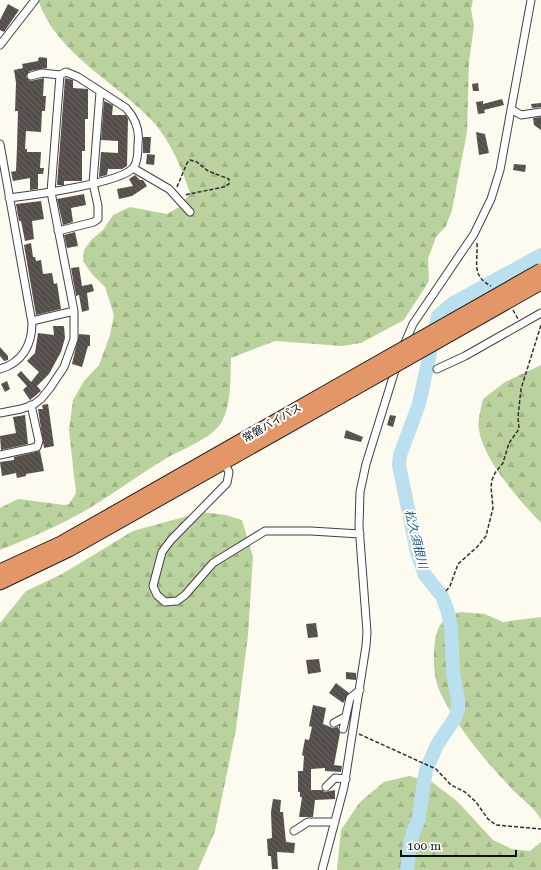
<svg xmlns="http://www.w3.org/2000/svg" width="541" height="870" viewBox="0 0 541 870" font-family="'Roboto Serif','Noto Sans JP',serif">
<defs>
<pattern id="forest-firs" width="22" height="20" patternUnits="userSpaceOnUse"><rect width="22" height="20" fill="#bad39e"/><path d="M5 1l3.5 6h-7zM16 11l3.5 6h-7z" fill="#9fb487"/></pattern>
<pattern id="building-back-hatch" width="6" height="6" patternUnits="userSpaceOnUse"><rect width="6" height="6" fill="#554e4b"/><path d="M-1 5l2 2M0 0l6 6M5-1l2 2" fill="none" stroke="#696361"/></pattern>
</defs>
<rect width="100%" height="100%" fill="#fdfaf0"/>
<!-- forest -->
<path fill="url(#forest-firs)" d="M38,0h435l-2,9 3,17 -5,36 -2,70 -15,78 -6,16 -10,11 -8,22 1,22 -25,39 -43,23 -19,3 -67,-5 -44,17c-1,20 1,47 -10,65 -10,16 -39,26 -56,36 -26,16 -51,34 -77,50 -27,16 -58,29 -88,41v-42l18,-9 46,6 5,-1 7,-11 -7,-63 4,-30 11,-19 15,-16 11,-30 4,-20 -9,-28 -13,-13 -9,-13 1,-11 7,-10 12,-10 10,-15 17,-8 37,7 12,-7 11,-14c-8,-24 -18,-48 -34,-68 -38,-43 -98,-68 -118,-125z
M541,365v158c-21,-22 -57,-62 -62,-93 -2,-9 2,-21 4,-31l22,-17z
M202,512l24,3 16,5 11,37 -5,78 -12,94 -21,102 -17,39h-198v-247l26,-32 36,-17 71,-43z
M460,612l25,2 18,8 38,-5v203c-6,-12 -17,-19 -26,-28 -28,-29 -58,-64 -75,-100 -7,-16 -7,-35 -5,-51 3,-17 8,-24 25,-29z
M409,776l23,6 25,19 36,39 19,9 18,2 11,-9v28h-204l4,-40 19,-28 24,-20z"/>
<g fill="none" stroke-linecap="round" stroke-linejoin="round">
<!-- river -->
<path stroke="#badfef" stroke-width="14" d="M407,870l3,-25 3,-12 5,-12 8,-51 11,-25 18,-27 3,-9v-9l-5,-28 -2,-44 -3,-16 -6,-16 -17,-21 -8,-23 -18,-87 1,-10 19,-51 19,-88 14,-12 89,-49"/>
</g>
<!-- building -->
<path fill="url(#building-back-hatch)" d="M8,4l11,6 -15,22 -4,-2v-10z
M39,57l8,1v10l-17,3 -4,6 4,4 14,-3 -1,18h3l-1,15h-3l-1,21 -15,-1 -1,18h2v3h14l-1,16h4l-1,6h-5v15l-8,1v-12l-17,3 -2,-9 5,-1 1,-24 1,-36h-3l1,-28 -2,-13 9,-2 -1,-4 16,-3z
M65,78l8,2v8l15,1v30h-3v32h-3v30h-18v4h-7z
M478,83l1,8h-6l-1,-7z
M502,99l2,6 -20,5 1,3 -7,1 -2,-12 7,-1v3z
M104,101l9,4 -1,10h14l2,4 -1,47 -5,3h-14l-1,6 -8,2 2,-25 17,1v-12l-17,-1z
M541,103v4l-9,1 -1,-4z
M541,117v13l-7,-5 -1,-7z
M476,132l9,2 4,19 -10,2z
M143,137h8l-1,16h-7z
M147,154l8,1 -1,10 -8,-1z
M514,164l12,1 -1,7 -12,-2z
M135,175l5,5h3l4,6 -15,10 -13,3 -2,-10 16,-3 -4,-7z
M84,194l2,11 -15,3 2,14 -10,3 -6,-26z
M41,201l3,18 -12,2 2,18 -9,2 -4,-20h-2l-3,-17z
M75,232l3,14 -11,2 -3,-13z
M31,243l2,14h2l1,4 5,-1 2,14 9,-1 2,11 3,-1 4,26 -25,6 -12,-70z
M79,267l3,19 10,-2 2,7 -7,2 2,17 -7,2 -3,-17 -3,1 -5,-28z
M53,326h11l1,12 -4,14 -12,22 -12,12 4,5 -11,9 -7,-10 4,-4 -10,-11 4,-4 10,11 8,-10 -12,-11 8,-8 3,-20 16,2z
M79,334l11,1v11h-2l-6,21 -10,-3z
M0,347l8,9v4l-4,1 -4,-5z
M7,381l3,8 -5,3 -4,-8z
M48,404l6,42 -10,2 -6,-39h5l-1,-4z
M25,415l3,29 -27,6 -1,-14 16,-3 -3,-16z
M390,415l6,1 -3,11 -6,-2z
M346,430l17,7 -2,5 -17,-4z
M40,451l4,20 -18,3v2l-9,2 -1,-5 -14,3 -2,-14 14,-2v-3z
M316,623l2,14 -10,1 -2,-14z
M319,659l2,13 -13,2 -2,-14z
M346,672l10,1v7l-10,-1z
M336,683l13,10 -6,10 -14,-10z
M313,705l13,3 -3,16 10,4 5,-1 2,6 -6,32 8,1 -1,6 -16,-1v-3l-14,1v21h11l3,2 10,-2v9l-20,1 -2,17h-14l3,-20h-2v-5h-2v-21h5l1,-15 -2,-1 3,-16 4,1 3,-13 -3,-1z
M273,799l8,1 -1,12h3l3,30 9,1 -1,10 -17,-1 1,17h-6l-1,-13h-3l-1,-17 5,-1 -1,-26z"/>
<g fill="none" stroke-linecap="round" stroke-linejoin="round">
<!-- street casing -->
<g stroke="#414141" stroke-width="9">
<path id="street" d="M0,45l35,-45
M31,76l11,-3 18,2
M511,109l10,6 20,-3
M0,144l32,179c0,22 -10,40 -32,46
M133,168l36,21 21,23
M58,231l36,-9 4,-3v-13l-5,-23 7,-91
M32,321l42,-10
M403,347l10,-23 61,-90 17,-35 9,-29 31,-170
M437,369l28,-13 76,-43
M0,413l21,-4 12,-4 8,-6 9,-11 14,-21 10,-28v-28l-23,-119 9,-117 6,-3 12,5 48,31c10,11 14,22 12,36 0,7 0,19 -5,24 -12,15 -100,27 -124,30
M0,455l37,-8 2,-6 -8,-36
M224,462l5,10 -2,11 -56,57 -9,12 -9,34 4,9 8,7 12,-1 8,-6 28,-32 52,-32h46l49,3
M334,723l11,-6
M343,729l7,-31 10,-8
M326,787l9,-9 11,1
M294,831l14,-9h27
M322,870l22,-83 22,-141 1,-14 -8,-106 1,-34 6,-28 31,-100"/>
</g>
<!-- highway casing -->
<g stroke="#1f1f1f" stroke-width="15">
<path id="highway" d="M0,571l61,-28 274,-156
M0,583l69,-33 271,-153"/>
</g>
<!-- path -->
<path stroke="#303030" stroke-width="1.5" stroke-dasharray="4 2" stroke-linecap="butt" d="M177,187l10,-24 3,-3 7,2 11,9 21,8v5l-5,3 -40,8
M477,243c1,19 -6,33 14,43
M513,310l5,9
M446,591l4,-5 8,-22 19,-17 9,-11 7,-28 -2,-21 1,-7 3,-7 8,-10 6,-20 10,-14 -1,-12 3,-28 20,-64
M359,734l77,35 15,16 14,7 11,10 12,17 8,6 45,4"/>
<!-- street -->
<use href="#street" stroke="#fff" stroke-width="7"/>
<!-- highway -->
<use href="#highway" stroke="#e39768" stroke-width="13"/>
<!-- highway-bridge casing -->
<g stroke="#1f1f1f" stroke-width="15" stroke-linecap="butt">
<path id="highway-bridge" d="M335,387l206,-117
M340,397l201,-114"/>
</g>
<!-- highway-bridge -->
<use href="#highway-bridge" stroke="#e39768" stroke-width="13"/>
</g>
<g text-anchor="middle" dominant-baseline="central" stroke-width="4" stroke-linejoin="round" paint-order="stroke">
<!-- street labels -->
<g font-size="11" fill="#0e0e0e" stroke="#fff">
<text transform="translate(272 423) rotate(-30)">常磐バイパス</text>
</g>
<!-- water labels -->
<g font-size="12" font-style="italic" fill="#256a91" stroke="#fff">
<text transform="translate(416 539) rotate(76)">松久須根川</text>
</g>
</g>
<!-- scale -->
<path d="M401 850v6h115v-6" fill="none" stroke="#0e0e0e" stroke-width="2"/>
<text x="407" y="850" font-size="12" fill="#0e0e0e" stroke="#ffffff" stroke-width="3" paint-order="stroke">100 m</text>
</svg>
